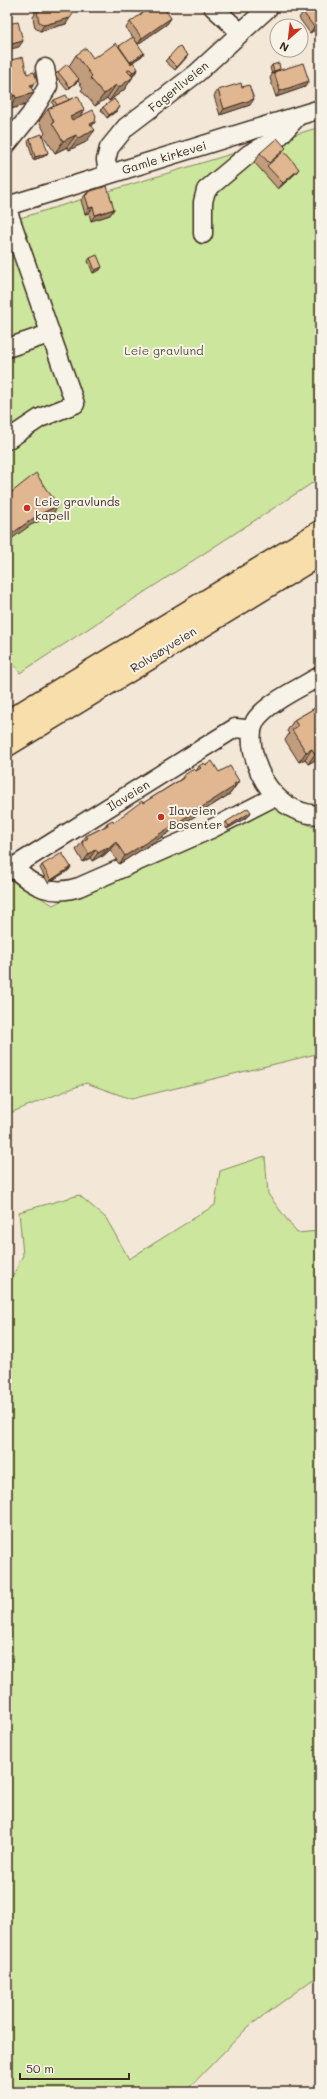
<svg xmlns="http://www.w3.org/2000/svg" width="327" height="2099" viewBox="0 0 327 2099" font-family="Mali,sans-serif">
<rect width="100%" height="100%" fill="#f3e7d7"/>
<filter id="ink" filterUnits="userSpaceOnUse"><feTurbulence type="fractalNoise" baseFrequency=".025" numOctaves="2"/><feDisplacementMap in="SourceGraphic" scale="8" xChannelSelector="R" yChannelSelector="G"/><feConvolveMatrix kernelMatrix="1 2 1 2 8 2 1 2 1" color-interpolation-filters="sRGB"/></filter>
<g filter="url(#ink)">
<!-- green -->
<path fill="#cce69d" stroke="#84885e" d="M320,127v351l-300,195 -13,-18v-433z
M259,801l54,26 7,1v225l-189,46 -45,-16 -79,31v-234l2,-1 44,26z
M265,1156l3,38 29,39 23,-2v747l-8,2 -64,47 -63,65h-178v-804l16,-33 -4,-43 60,-17 27,23 23,41 86,-54 5,-34z"/>
<g fill="none" stroke-linecap="round" stroke-linejoin="round">
<!-- minor casing -->
<g stroke="#3b2a1e" stroke-width="21">
<path id="minor" d="M213,7l27,25
M7,144l24,-30 17,-28 -3,-18
M108,174l-2,-14 3,-12 17,-21 71,-54 72,-66
M7,206l313,-97
M7,209l68,195 -35,14 -33,22
M203,234v-32l3,-12 43,-36 28,-15 21,-23
M7,348l42,-14
M320,676c-18,11 -54,27 -65,45 -5,10 -4,20 -2,30 7,34 30,63 67,64
M13,867c20,20 39,29 66,20l132,-58 65,-33
M7,871l228,-143 10,1 6,3"/>
</g>
<!-- major casing -->
<g stroke="#3b2a1e" stroke-width="25">
<path id="major" d="M7,722l313,-190
M7,745l313,-191"/>
</g>
<!-- minor -->
<use href="#minor" stroke="#f7f3e8" stroke-width="18"/>
<!-- major -->
<use href="#major" stroke="#f8deab" stroke-width="22"/>
</g>
<!-- wall -->
<path fill="#c29d7d" stroke="#3b2a1e" d="M34,7h40l-2,3 -6,14 -26,7 -5,-3 -2,-11 2,-3z
M303,12l17,15 -10,6 -11,-15z
M171,18l-4,6 -29,20 -12,-16 4,-6z
M119,46l23,10 -11,7 7,6 -14,21 -15,11 -2,-3 -12,8 -14,-16 2,-2 -5,-7 -11,9 -12,-15 3,-3 11,-6 7,-11 17,3 25,-11z
M168,58h18l-11,12 -10,-9z
M7,61l20,13 4,14 3,5 -9,12 -18,5z
M272,65l8,4 -1,1 26,17 -29,10 -6,-19 3,-5 -1,1 -2,-6z
M242,87l8,18 -30,10 -6,-19 4,-6z
M54,100h15l11,17 15,5 -3,4 -6,16 -17,8 -2,-3 -12,6 -12,-18 2,-2 -6,-12 9,-12 6,-3 -2,-3z
M103,107l15,3 -11,8 -6,-8z
M30,138l15,18 -12,4 -5,-19z
M284,151l11,23 -17,15 -24,-27 6,-9z
M88,192l26,17 -4,6 -19,6 -2,-8 -4,1 -4,-14 4,-5z
M90,258l10,12 -7,3 -5,-12z
M320,702v58l-1,-2 -11,6 -3,-5 -6,3 -14,-22 4,-6 -2,-3 7,-11 23,-13z
M206,765l13,7 20,9 -9,13 -111,70 -9,-14 -8,7 -1,-1 -9,5 -2,-3 -7,4 -7,-12 10,-14 18,-9 3,-4 7,-1 67,-43 3,-4 12,-4 3,-5z
M249,816l-22,13 -3,-4 2,-3z
M42,865l27,5 -21,13 -8,-15z"/>
<!-- shaded-wall -->
<path fill="#9e8066" stroke="#3b2a1e" d="M70,18l-4,6 -26,7 4,-6z
M171,18l-4,6 -29,20 4,-6z
M320,24v3l-10,6 4,-6z
M23,41l-4,6 -12,3v-4l1,-1z
M144,53l-2,3 -14,9 2,-3z
M188,55l-2,3 -11,12 2,-3z
M138,69l-8,10 3,-2 -9,13 -15,11 9,-13 7,-5 8,-11z
M280,69l-2,3h-4l-2,2 2,-3z
M79,79l-2,3 -10,8 3,-3z
M309,81l-4,6 -29,10 4,-6z
M34,84l-7,11 7,-2 -9,12 -18,5 9,-12 14,-13z
M116,85l-9,13 -12,8 9,-12z
M15,95l-8,11v-9z
M254,99l-4,6 -30,10 4,-6z
M120,107l-2,3 -11,8 2,-3z
M84,110l-8,12 -14,7 8,-12z
M95,122l-9,12 9,-4 -9,12 -17,8 9,-12 12,-14z
M76,135l-9,12 -12,6 8,-12z
M48,153l-3,3 -12,4 2,-3z
M299,169l-4,5 -17,15 5,-6z
M93,207l-4,6 -4,1 4,-6z
M114,209l-4,6 -19,6 4,-6z
M102,267l-2,3 -7,3 2,-3z
M59,505l-7,10 -21,10 -24,17v-5l31,-22z
M312,749l-7,10 -6,3 7,-10z
M320,751v5l-1,2 -11,6 7,-10z
M239,781l-9,13 -111,70 6,-8z
M251,812l-2,4 -22,13 2,-3z
M116,842l-6,8 -8,7 6,-8z
M107,848l-6,8 -9,5 6,-8z
M96,849l-6,9 -7,4 6,-8z
M71,867l-2,3 -21,13 3,-3z"/>
<!-- building -->
<path fill="#e1b791" stroke="#3b2a1e" d="M39,7h35l-3,1 2,6 -3,4 -26,7 -5,-3 -2,-11h3z
M151,7h12l8,11 -29,20 -12,-16z
M310,7h10v17l-6,3 -11,-15z
M18,22l5,19 -15,4 -1,-4v-17z
M133,37l11,16 -14,9 -11,-16z
M116,43l15,21 2,-2 5,7 -5,3 -3,-3 -3,2 6,6 -15,11 -2,-3 -12,9 -14,-16 2,-2 -16,-21 10,-7 7,10 4,-3 1,1z
M179,46l9,9 -11,12 -9,-9z
M23,57l4,17 7,-2 3,8 -3,4 -4,1 4,8 -18,5 -1,-3 -8,2v-36z
M279,63l1,6 -6,2 -2,-6z
M303,63l6,18 -29,10 -6,-19z
M67,64l12,15 -9,8 -12,-15z
M241,83l1,4 7,-2 5,14 -30,10 -6,-19z
M66,95l3,5 -12,5 -3,-5z
M78,96l6,14 -14,7 2,3 21,-10 3,6 -1,6 -5,2 5,6 -17,8 -2,-3 -13,6 -11,-18 2,-1 -6,-13z
M114,99l6,8 -11,8 -6,-8z
M42,134l6,19 -13,4 -5,-19z
M277,138l9,10 -17,15 -9,-10z
M284,151l15,18 -16,14 -16,-17z
M107,186l7,23 -19,6 -2,-8 -4,1 -4,-13 3,-1v-2z
M97,255l5,12 -7,3 -5,-12z
M36,473l10,16 13,16 -21,10 -31,22v-41z
M320,705v46l-5,3 -3,-5 -6,3 -14,-22 6,-4 -4,-6z
M212,761l7,11 11,-6 9,15 -5,3 1,2 -110,70 -9,-14 -8,7 -1,-1 -9,5 -2,-4 -7,5 -7,-12 6,-4 -2,-2 22,-11 -1,-2 6,-3 1,2 28,-21 1,2 42,-26 -1,-2 10,-6 2,2 5,-3 -2,-2 5,-3 2,2z
M248,808l3,4 -22,14 -3,-4z
M62,853l9,14 -20,13 -9,-15z"/>
</g>
<!-- markers -->
<g fill="#c8321e" stroke="#f7f3e8" stroke-width="1.5">
<circle cx="27" cy="508" r="4"/>
<circle cx="161" cy="817" r="4"/>
</g>
<g text-anchor="middle" dominant-baseline="central" stroke-width="4" stroke-linejoin="round" paint-order="stroke">
<!-- street labels -->
<g font-size="12" fill="#3b2a1e" stroke="#f7f3e8">
<text transform="translate(178 86) rotate(-39)">Fagerliveien</text>
<text transform="translate(164 157) rotate(-17)">Gamle kirkevei</text>
<text transform="translate(163 649) rotate(-32)">Rolvsøyveien</text>
<text transform="translate(128 795) rotate(-32)">Ilaveien</text>
</g>
<!-- park labels -->
<g font-size="12" fill="#585037" stroke="#f7f3e8">
<text x="164" y="350">Leie gravlund</text>
</g>
<!-- poi labels -->
<g font-size="12" fill="#3b2a1e" stroke="#f7f3e8" text-anchor="start">
<text x="35" y="501">Leie gravlunds<tspan x="35" dy="14">kapell</tspan></text>
<text x="169" y="810">Ilaveien<tspan x="169" dy="14">Bosenter</tspan></text>
</g>
</g>
<!-- margin -->
<rect width="327" height="2099" fill="none" stroke="#f7f3e8" stroke-width="24"/>
<rect x="12" y="12" width="303" height="2075" fill="none" stroke="#3b2a1e" stroke-width="1.5" filter="url(#ink)"/>
<!-- north arrow -->
<g transform="translate(289 38) rotate(208)"><circle r="19" fill="#f7f3e8" stroke="#aca397"/>
<path d="M0-3L7 15L0 10L-7 15Z" fill="#c8321e"/>
<text y="-6" font-size="11" font-weight="bold" text-anchor="middle" fill="#3b2a1e">N</text>
</g>
<!-- scale -->
<path d="M20 2073v6h109v-6" fill="none" stroke="#3b2a1e" stroke-width="2"/>
<text x="26" y="2073" font-size="12" fill="#3b2a1e" stroke="#f7f3e8" stroke-width="3" paint-order="stroke">50 m</text>
</svg>
